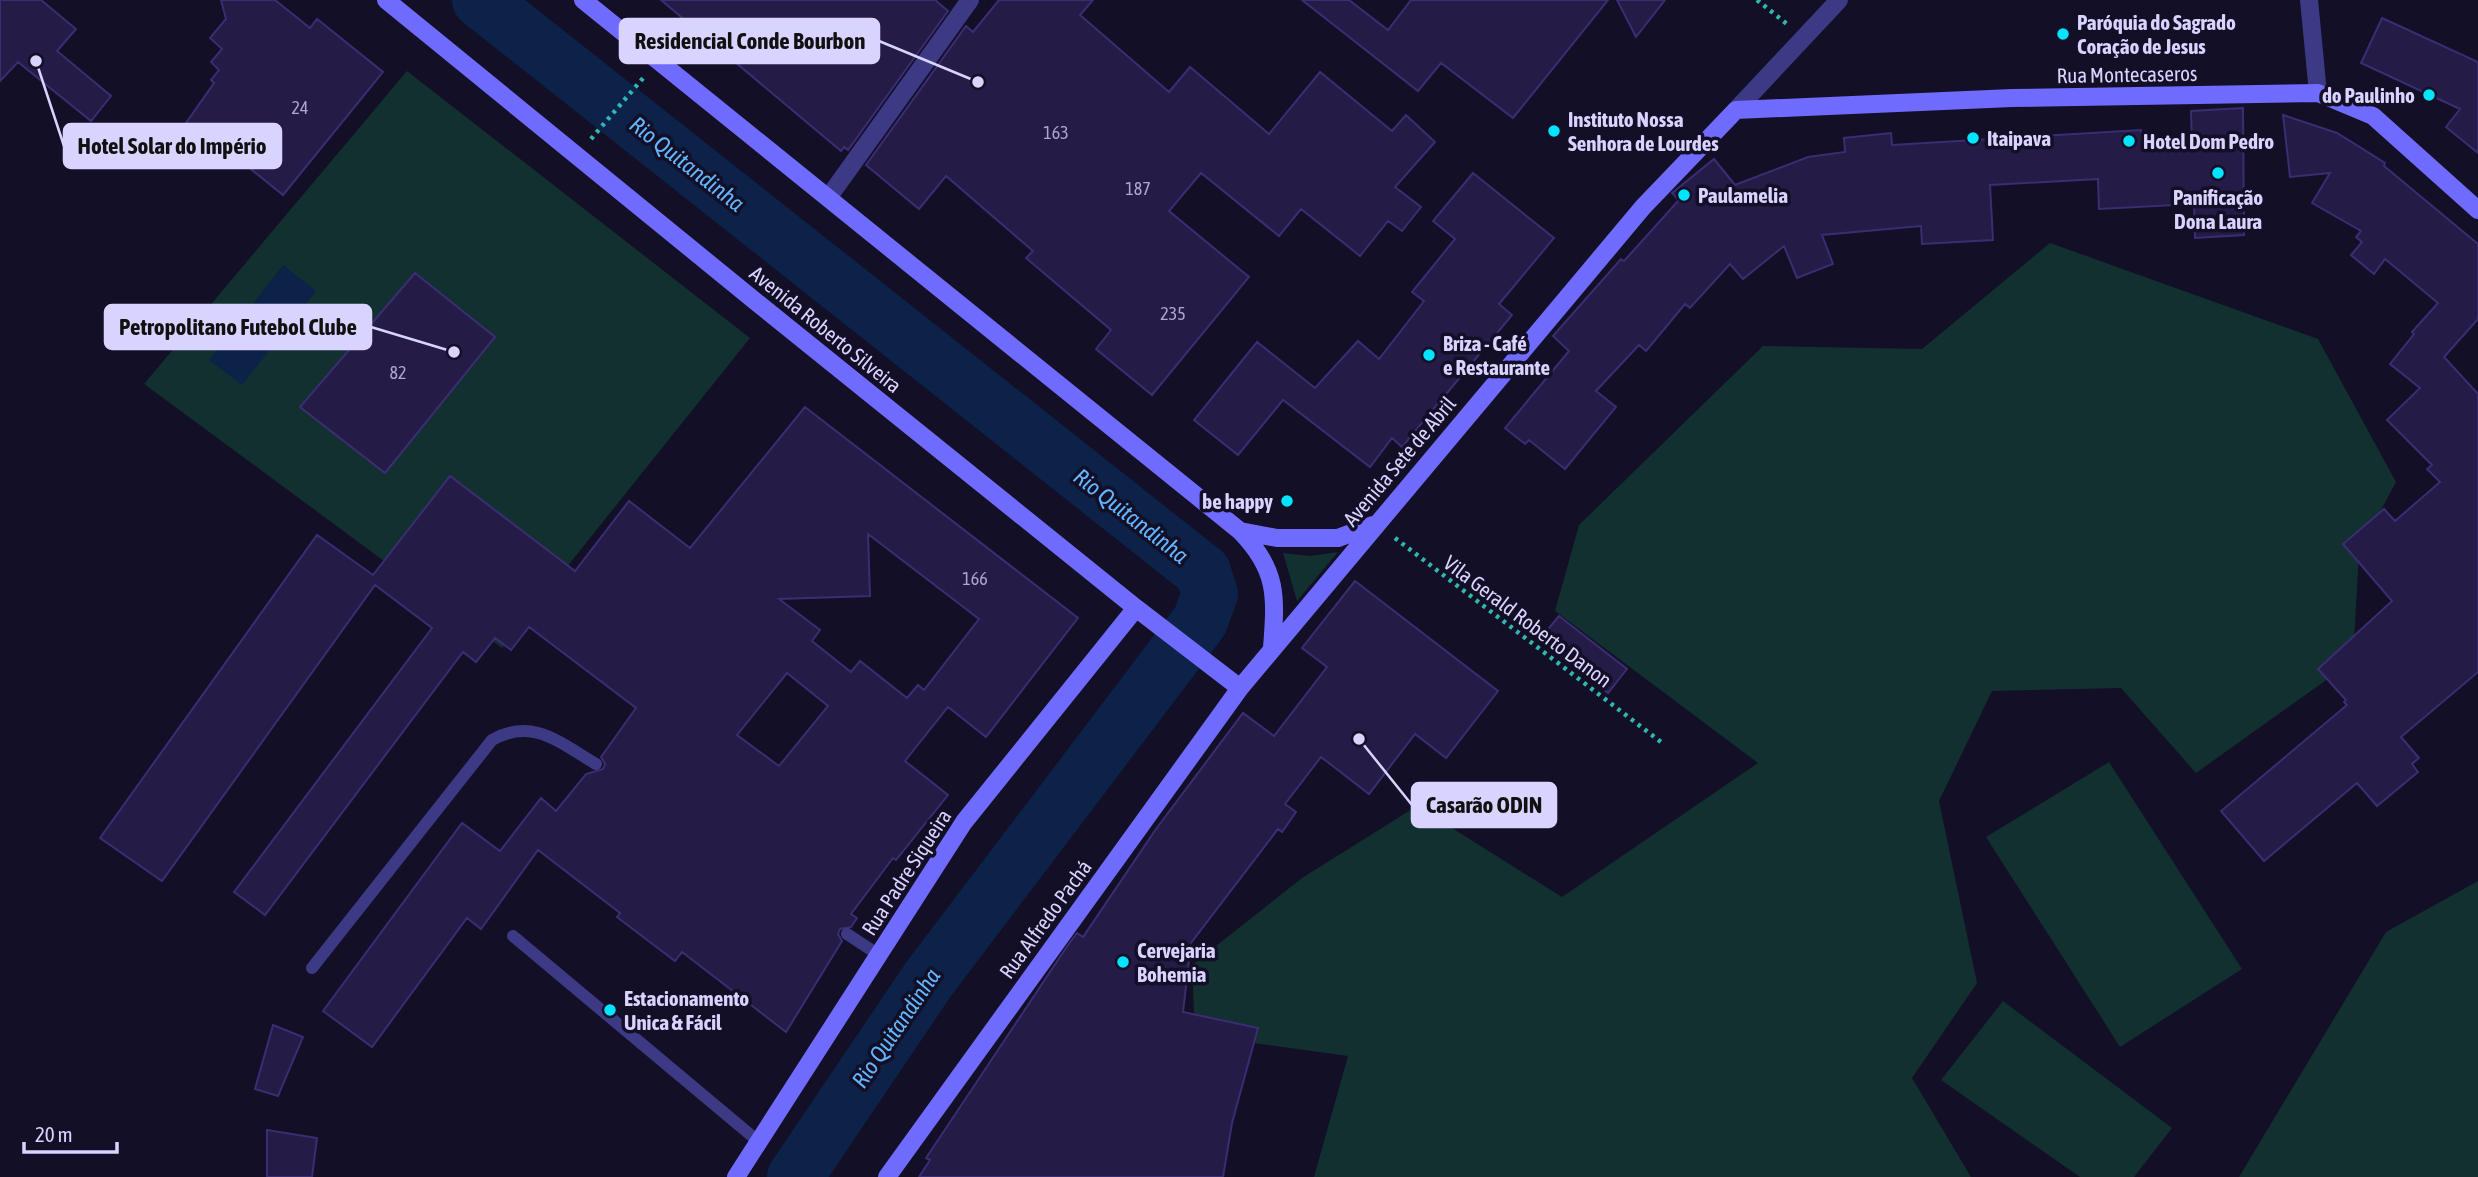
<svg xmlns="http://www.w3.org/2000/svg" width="2478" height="1177" viewBox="0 0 2478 1177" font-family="'Asap Condensed',sans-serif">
<rect width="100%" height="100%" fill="#130f26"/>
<!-- green -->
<path fill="#12302f" d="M407,71l343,267 -248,310 -358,-264z
M2050,243l268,96 78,143 -37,69 -6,110 -157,112 -75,-85 -129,3 -53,110 38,182 -65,95 59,99h-657l34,-121 -153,-21 -3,-70 110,-87 115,-72 145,91 196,-134 -203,-152 24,-86 184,-179 159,3z
M1338,552l-41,49 -14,-48 27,3z
M2109,762l133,207 -122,78 -134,-210z
M2478,881v296h-239l147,-245z
M2003,1001l169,127 -38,49h-54l-139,-97z"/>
<!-- water -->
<path fill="#0c2248" d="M283,265l33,26 -74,94 -33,-25z"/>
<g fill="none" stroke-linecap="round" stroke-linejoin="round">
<!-- river -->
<path stroke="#0c2248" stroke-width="56" d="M480,0l723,572 7,22 -10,27 -272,359 -133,197"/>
</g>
<!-- building -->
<path fill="#241b47" stroke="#3b2d73" stroke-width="2" fill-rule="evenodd" d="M0,0h41l35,29 -19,22 54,45 -20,25 -73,-59 -18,19z
M221,0h54l35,28 7,-9 66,53 -100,123 -72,-58 -14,19 -23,-16 40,-57 -3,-3 8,-10 -8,-8 11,-13 -12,-11 16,-19z
M661,0h274l13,11 -100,139 -4,-3 -3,4z
M999,0h94l-13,15 89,77 21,-25 79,67 51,-62 72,59 14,-16 29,27 -40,45 26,20 -19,24 -14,-10 -28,35 -59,-47 -22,27 -78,-63 -32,38 80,66 -97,118 -56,-46 15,-19 -85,-72 7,-7 -87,-75 -27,33 -53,-44 100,-139 7,6z
M1302,0h47l39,30 23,-30h197l-95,118 -72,-55 -23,28z
M1617,0h48l-29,37z
M2382,18l96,44v91l-32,-26 14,-18 -99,-46z
M2243,108l1,127 -49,3 -1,-34 -95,5 -1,-30 -108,6 3,55 -71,4 -1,-18 -99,9 11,29 -36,14 -13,-32 -41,33 -13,-15 -40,44 -5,-4 -39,47 -7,-6 -43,46 20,16 -51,62 -36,-29 -4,4 -20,-16 64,-77 -16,-15 68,-77 3,2 55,-61 -7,-7 42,-34 21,26 73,-28 37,-5 -1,-14 47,-5 1,12 249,-15 1,19 50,-2 -1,-36z
M2283,115l54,18 48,30 -1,3 94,78v75l-34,38 34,37v278l-77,65 18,21 -7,6 6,8 -41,34 -20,-23 -93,78 -43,-50 126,-106 -3,-3 2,-2 -28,-31 74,-68 -49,-57 41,-35 11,12 45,-39 -13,-13 5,-4 -45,-45 33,-32 -30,-24 24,-30 -2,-2 26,-29 -53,-44 -11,15 -23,-19 11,-13 -6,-5 5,-6 -49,-28 18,-30 -40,4z
M1473,173l81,65 -55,66 13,11 -110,132 -10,-9 -22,29 -87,-67 -45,55 -44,-35 63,-78 58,46 43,-47 21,18 45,-58 -12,-9 43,-53 -22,-18z
M415,273l80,64 -110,136 -85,-66z
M805,407l273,211 -92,119 -38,-30 -43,54 43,34 -52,65 -3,-2 -42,56 6,4 -6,9 -11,2 -2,5 4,7 -56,91 -104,-80 -7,9 -58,-44 3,-4 -82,-63 -57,79 -14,-11 -95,129 -49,-36 139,-188 38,28 41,-53 15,13 30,-37 17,-5 2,-5 -4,-7 35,-49 -107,-81 -18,23 -16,-12 -19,24 -13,-10 -198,263 -31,-23 198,-264 -57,-43 -213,296 -62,-43 217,-303 56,40 77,-99 125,95 54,-70 61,47zM868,534l111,85 -55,71 -6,-5 -11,13 -47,-37 -9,11 -39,-31 8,-11 -41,-31 91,-3zM787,673l41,33 -49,60 -42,-31z
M1355,581l143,110 -52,67 -31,-24 -46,60 -48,-37 -36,47 11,8 -14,20 -4,-3 -87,114 -8,69 75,16 -26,95 -9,54h-304l11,-17 -4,-2 142,-213 9,-12 6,4 73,-108 87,-116 31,23 53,-69 -25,-19z
M1559,616l68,53 -19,24 -68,-54z
M273,1025l30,12 -25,59 -23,-7z
M267,1130l50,8 -5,39h-45z"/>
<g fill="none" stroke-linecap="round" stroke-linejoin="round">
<!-- path -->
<path stroke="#2fb8b0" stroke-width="4.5" stroke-dasharray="3.5 5" stroke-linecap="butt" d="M1757,0l30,24
M591,139l53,-62
M1395,538l266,204"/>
<!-- service -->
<path stroke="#3d3a85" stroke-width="12" d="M847,934l32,21
M513,936l246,206
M312,968l180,-228c41,-23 68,3 104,24"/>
<!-- minor -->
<path stroke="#3d3a85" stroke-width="18" d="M2309,0l9,93
M1736,110l103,-110
M828,198l142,-198"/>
<!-- secondary -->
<path stroke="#6f6bff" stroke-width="18" d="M386,0l369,301 381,307 104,80
M583,0l657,531c38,39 36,65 32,117
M1240,531l37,7h61l35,-13
M736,1177l228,-355 172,-214
M887,1177l353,-489 403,-481 93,-97 276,-12 306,-5 55,23 105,94"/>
</g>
<!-- markers -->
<g fill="#00e5ff" stroke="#130f26" stroke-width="2.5">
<circle cx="2063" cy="34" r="7"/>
<circle cx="2429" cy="95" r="7"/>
<circle cx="1554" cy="131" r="7"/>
<circle cx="1973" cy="138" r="7"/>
<circle cx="2129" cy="141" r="7"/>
<circle cx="2218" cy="173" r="7"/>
<circle cx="1684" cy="195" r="7"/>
<circle cx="1429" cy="355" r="7"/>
<circle cx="1287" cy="501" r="7"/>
<circle cx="1123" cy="962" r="7"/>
<circle cx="610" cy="1010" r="7"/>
</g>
<g text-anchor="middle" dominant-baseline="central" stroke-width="7" stroke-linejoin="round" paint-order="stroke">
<!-- number labels -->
<g font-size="18" fill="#aca6d1">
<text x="300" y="107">24</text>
<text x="1056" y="132">163</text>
<text x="1138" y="188">187</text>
<text x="1173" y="313">235</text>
<text x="398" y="372">82</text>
<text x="975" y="578">166</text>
</g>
<!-- poi labels -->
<g font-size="21" font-weight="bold" fill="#d9d4ff" stroke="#130f26" text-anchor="start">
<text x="2077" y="22">Paróquia do Sagrado<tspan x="2077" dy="24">Coração de Jesus</tspan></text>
<text x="2415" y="95" text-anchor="end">do Paulinho</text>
<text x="1568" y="119">Instituto Nossa<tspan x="1568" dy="24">Senhora de Lourdes</tspan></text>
<text x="1987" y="138">Itaipava</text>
<text x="2143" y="141">Hotel Dom Pedro</text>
<text x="1698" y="195">Paulamelia</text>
<text x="2218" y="197" text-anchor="middle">Panificação<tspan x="2218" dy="24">Dona Laura</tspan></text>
<text x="1443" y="343">Briza - Café<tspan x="1443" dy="24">e Restaurante</tspan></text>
<text x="1273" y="501" text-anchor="end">be happy</text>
<text x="1137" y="950">Cervejaria<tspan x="1137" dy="24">Bohemia</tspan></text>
<text x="624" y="998">Estacionamento<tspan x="624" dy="24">Unica &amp; Fácil</tspan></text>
</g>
<!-- street labels -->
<g font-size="21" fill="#d9d4ff" stroke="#130f26">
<text transform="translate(2127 74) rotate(-1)">Rua Montecaseros</text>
<text transform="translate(826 329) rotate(39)">Avenida Roberto Silveira</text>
<text transform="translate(1399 461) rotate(-50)">Avenida Sete de Abril</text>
<text transform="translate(1528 621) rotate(37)">Vila Gerald Roberto Danon</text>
<text transform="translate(906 872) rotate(-57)">Rua Padre Siqueira</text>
<text transform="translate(1045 919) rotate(-54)">Rua Alfredo Pachá</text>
</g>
<!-- water labels -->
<g font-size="23" font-style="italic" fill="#62b6ff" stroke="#130f26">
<text transform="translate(687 164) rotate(38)">Rio Quitandinha</text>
<text transform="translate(1131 516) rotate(38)">Rio Quitandinha</text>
<text transform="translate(896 1028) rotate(-56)">Rio Quitandinha</text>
</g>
</g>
<!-- callouts -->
<path fill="none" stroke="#d9d4ff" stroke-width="2.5" d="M978 82L879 41M36 61L64 146M454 352L371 327M1359 739L1412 805"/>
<g fill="#d9d4ff" stroke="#130f26" stroke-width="2.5">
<circle cx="978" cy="82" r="7"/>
<circle cx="36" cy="61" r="7"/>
<circle cx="454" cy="352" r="7"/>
<circle cx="1359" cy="739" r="7"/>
</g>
<g fill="#d9d4ff" stroke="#d9d4ff" stroke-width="2.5">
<rect x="620" y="19" width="259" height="44" rx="7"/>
<rect x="64" y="124" width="217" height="44" rx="7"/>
<rect x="105" y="305" width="266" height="44" rx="7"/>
<rect x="1412" y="783" width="144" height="44" rx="7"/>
</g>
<g font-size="23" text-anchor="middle" font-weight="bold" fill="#111">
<text x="750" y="49">Residencial Conde Bourbon</text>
<text x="172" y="154">Hotel Solar do Império</text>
<text x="238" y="335">Petropolitano Futebol Clube</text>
<text x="1484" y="813">Casarão ODIN</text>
</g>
<!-- scale -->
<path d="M24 1142v10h93v-10" fill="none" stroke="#d9d4ff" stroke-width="3.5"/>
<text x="35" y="1142" font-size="21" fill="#d9d4ff" stroke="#130f26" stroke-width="5" paint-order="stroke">20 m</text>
</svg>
